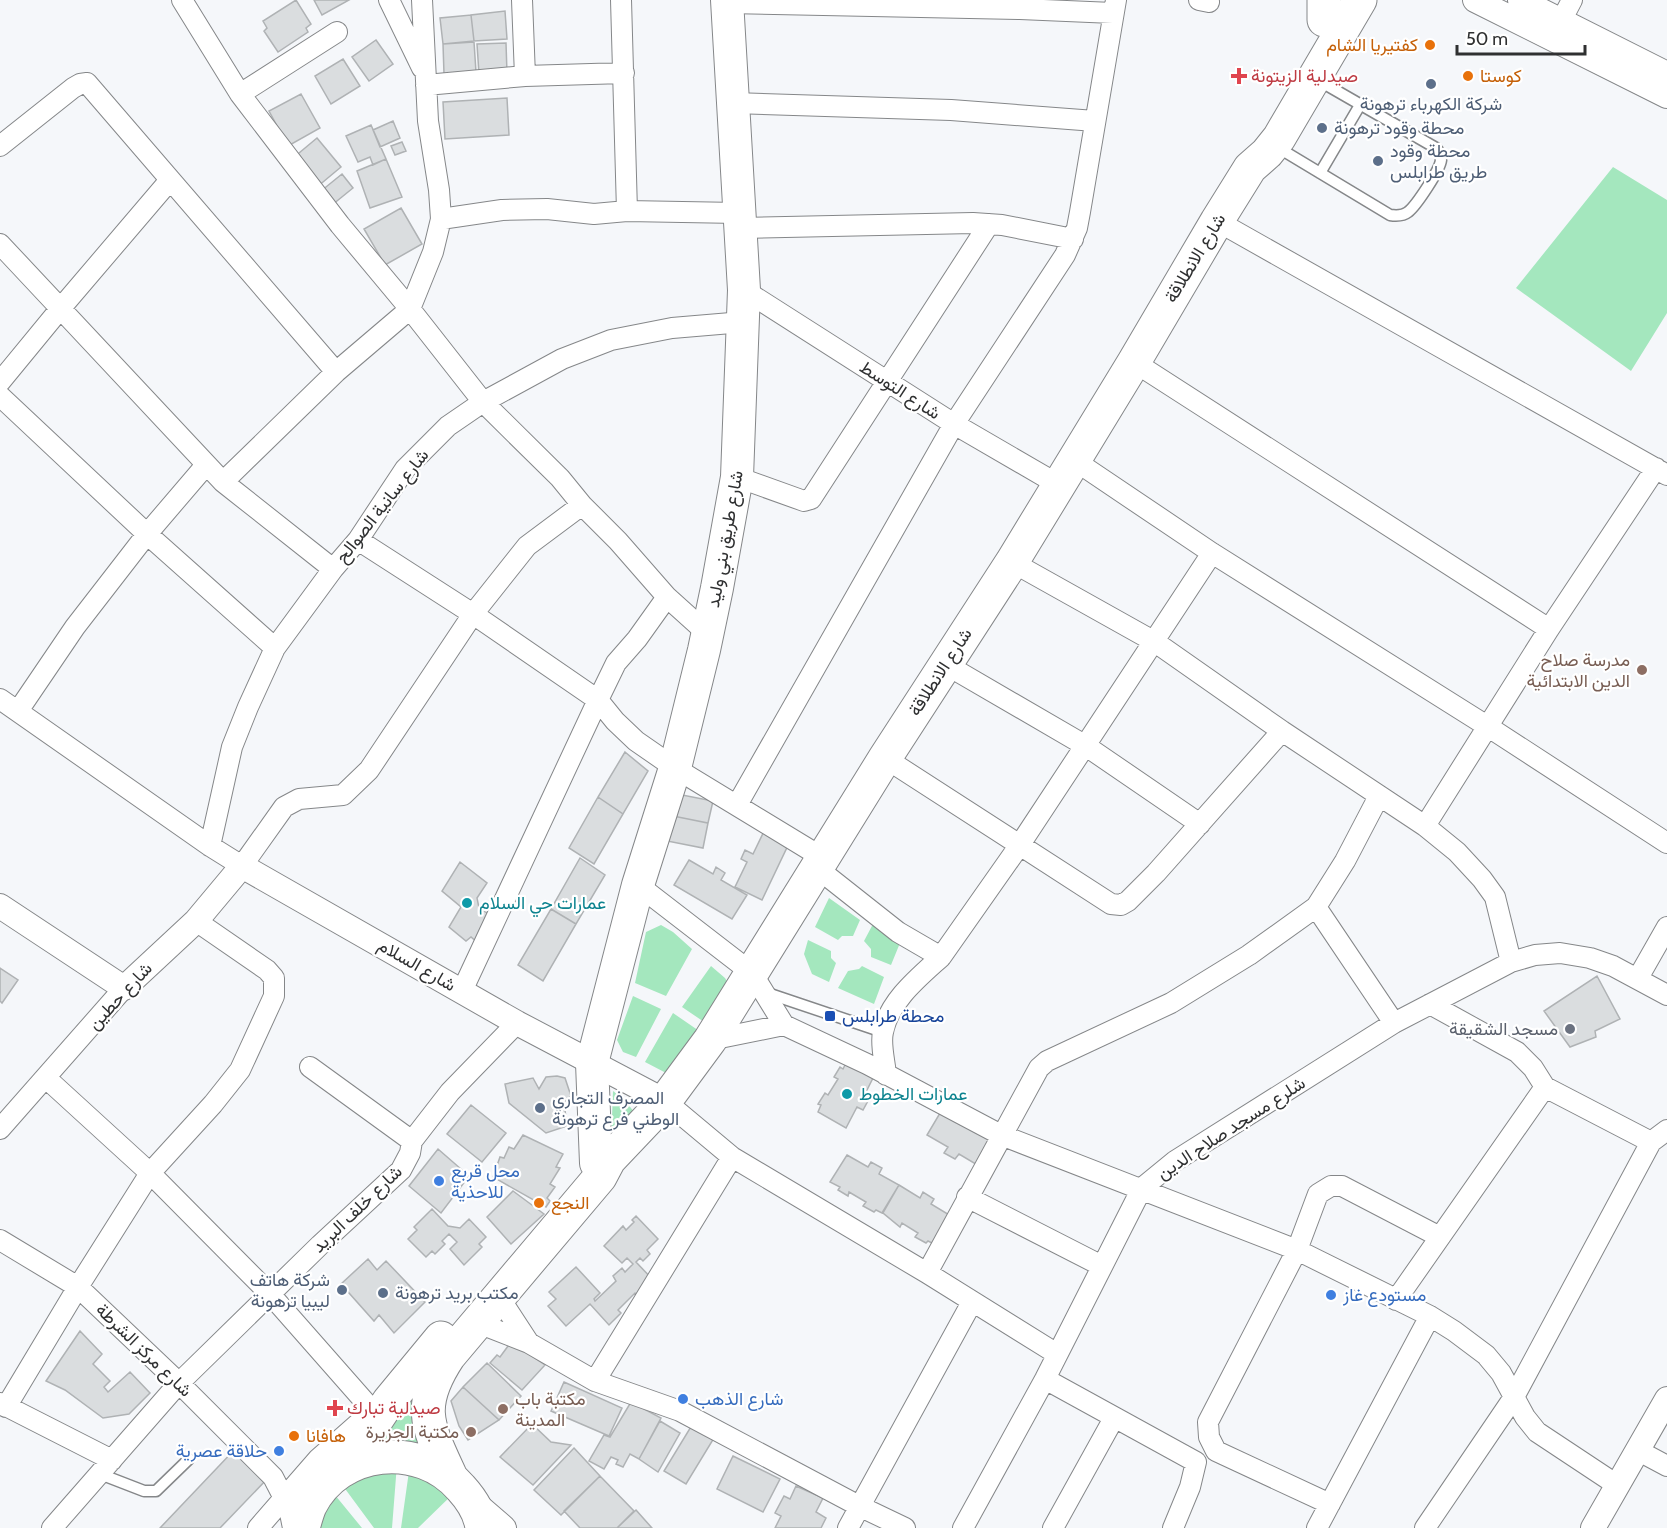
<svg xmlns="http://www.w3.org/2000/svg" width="1667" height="1528" viewBox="0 0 1667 1528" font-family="Cabin,Vazirmatn,sans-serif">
<rect width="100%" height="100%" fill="#f5f7fa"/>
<!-- green -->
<path fill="#a4e7be" d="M1613,167l54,33v113l-36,58 -115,-83z
M829,898l31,22 -7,16h-11l-4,4 -23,-13z
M873,924l27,19 -9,22 -20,-8v-8l-7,-8z
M661,925l12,7 19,17 -26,47 -31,-13 11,-51z
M808,940l23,11v7l5,5 -7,19 -17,-8 -8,-20z
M711,966l14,12 8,13 -23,35 -28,-19z
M862,966l22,11 -10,27 -36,-16 10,-17 11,-2z
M633,996l28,13 -25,48 -13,-5 -6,-12z
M673,1013l32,22 -37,39 -23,-12z
M613,1091l11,8 10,13 -23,33z
M416,1386l7,59 -53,2z
M397,1464l-5,64h-18l-31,-42z
M410,1464l46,27 -38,37h-17z
M335,1495l27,33h-49z"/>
<!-- building -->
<path fill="#dadddf" stroke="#afb2b4" stroke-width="1.5" d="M296,0l15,24 -5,4 2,4 -30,20 -14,-21 3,-3 -4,-7z
M314,0h35l-27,15z
M505,11l2,28 -33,2 -3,-26z
M471,15l3,26 -31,3 -3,-26z
M376,40l17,24 -24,17 -17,-24z
M474,42l2,30 -32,2 -1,-30z
M506,43l1,30 -28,1 -2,-30z
M343,59l17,27 -29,18 -16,-28z
M301,94l19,34 -32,18 -19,-35z
M507,98l2,37 -64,4 -2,-37z
M393,121l7,17 -20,9 -7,-17z
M371,125l15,34 -13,6 -3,-8 -12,5 -12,-26z
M317,138l24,29 -24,20 -24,-29z
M402,142l4,9 -11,4 -4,-9z
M386,159l16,38 -32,11 -13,-37z
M342,174l11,14 -21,17 -11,-14z
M401,208l21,36 -37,21 -21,-36z
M625,752l23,19 -25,43 -25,-17z
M672,793l41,8 -5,22 -40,-8z
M598,797l25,17 -29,50 -25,-16z
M668,815l40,8 -5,25 -41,-8z
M766,827l25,12 -29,61 -27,-13 12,-25 -6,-3 4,-9 8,4z
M580,858l25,17 -29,49 -25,-15z
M689,860l24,14 3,-7 9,6 -4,7 26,15 -15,24 -58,-34z
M460,862l27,21 -10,15 2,10 15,9 -16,26 -7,-6 -5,4 -17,-14 12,-20 -19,-16z
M551,909l25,15 -33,57 -25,-16z
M0,968l18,12 -16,23 -2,-2z
M1597,976l23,43 -25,12 1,6 -26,10 -26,-36z
M848,1059l27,15 -11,22 5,3 -6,11 -6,-3 -11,21 -28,-16 3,-7 -3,-1 7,-11 3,2 10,-16 -4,-2 6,-10 3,2z
M557,1076l8,2 6,18 -7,6 3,24 -21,7 -37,-30 -4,-19 28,-6 6,11 7,-12z
M471,1105l35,28 -24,29 -35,-28z
M943,1108l52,30 -16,28 -20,-12 -4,5 -11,-6 4,-6 -21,-12z
M523,1135l40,19 -7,13 4,1 -10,16 5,3 -8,11 3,3 -4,6 -53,-30 7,-20 4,1 5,-11 5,2z
M438,1149l31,27 -28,37 -32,-27z
M847,1155l21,12 3,-5 11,6 -3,6 20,11 -17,28 -6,-3 -2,2 -11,-6 3,-4 -17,-10 -1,4 -10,-6 2,-3 -10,-5z
M899,1185l21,13 3,-6 11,7 -3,5 20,12 -17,28 -6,-3 -2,2 -11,-6 3,-4 -16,-10 -2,4 -17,-14z
M513,1191l31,23 -33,30 -24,-27z
M432,1209l16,17 12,2 9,-9 17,18 -7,7 3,3 -18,18 -14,-16 7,-7 -8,-8 -7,7 3,3 -10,10 -3,-3 -6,6 -18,-18 9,-9 -3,-3z
M636,1216l22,23 -11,11 3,4 -7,7 -3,-3 -4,4 19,20 -16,16 -4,-5 -17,17 3,3 -12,12 -19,-21 -24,22 -18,-20 8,-7 -7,-7 27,-25 24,26 -6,6 1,2 21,-20 -3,-5 9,-8 3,4 8,-8 -6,-6 -5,5 -18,-17 19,-20 3,4 8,-8 -2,-2z
M368,1259l9,11 9,-9 39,41 -31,31 -15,-18 -5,6 -33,-37z
M80,1331l22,23 -9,10 17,17 -6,6 4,5 22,-20 20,21 -21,21 -26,4 -38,-28 -19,-9z
M511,1342l34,23 -23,25 -32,-27 7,-8 3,2z
M487,1363l34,33 -22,24 -36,-33z
M564,1382l58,26 -13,28 -58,-25z
M463,1387l36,33 -31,20 -9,-14 -8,-25z
M631,1402l30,16 -22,41 -9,-5 -7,13 -7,-3 2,-4 -7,-3 -7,12 -15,-8 15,-26 6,2z
M660,1421l20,12 -22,39 -19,-13z
M532,1424l19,18 20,3 -38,40 -33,-28z
M692,1425l22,13 -28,46 -22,-13z
M236,1448l32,30 -48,50h-60z
M574,1448l26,28 -39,39 -27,-25z
M733,1456l47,23 -17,33 -46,-23z
M600,1476l34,35 -17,17h-37l-16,-17z
M796,1486l27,12 -7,14 10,6 -5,10h-46l6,-12 -6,-3 9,-17 6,3z
M636,1510l16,18h-35z"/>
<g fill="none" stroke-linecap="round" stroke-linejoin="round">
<!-- service casing -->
<g stroke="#858789" stroke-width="13">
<path id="service" d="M1277,147l113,68c7,1 13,1 18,-3 8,-6 32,-42 33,-52 0,-5 -2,-9 -5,-12l-120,-69
M1320,173l40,-68
M767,993l116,39
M100,1474l44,17h12l33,-32"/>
</g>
<!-- minor casing -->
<g stroke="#858789" stroke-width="22">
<path id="minor" d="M182,0l58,94 100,131 70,84 73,93 77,76 22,27 36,36 49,56
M389,0l33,68
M522,0l3,76
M621,0l6,211
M1199,0l10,2
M727,3l293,6 93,4
M1561,21l11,-21
M426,85l99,-9 99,-3
M240,94l97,-62
M733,103l218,7 144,11
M0,146l73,-58 7,-4 7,-1 249,289
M441,219l61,-9 45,-1 47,5 33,-3 111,2
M1217,221l450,254
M740,228l233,-5 29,2 71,14
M0,244l223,238 110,87
M744,290l210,134 105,61
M1134,362l415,267
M0,382l60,-73 110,-129
M0,396l147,138 128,114
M1074,460l138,93 275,173 180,117
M737,477l67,24 7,-2 178,-275
M223,482l113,-110 74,-63 23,-57 8,-33 -2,-29 -11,-69 -6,-121
M358,540l115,74 125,86 -136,291
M1012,562l143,80 127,89 143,95 32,26 25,27 13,18 16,65
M708,634l-41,-37 -30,42 -21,24 -18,37 17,21 21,20 39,27 148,90
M945,664l141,82 114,78
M0,699l210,147 32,20 42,-59 15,-8 44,-4 26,-25 104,-156 54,-68 55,-41
M18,711l57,-84 72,-93 59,-69
M885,758l226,146 10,1 7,-4 28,-28 126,-142
M737,805l217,-381 111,-169 12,-27 3,-16 36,-212
M1425,826l124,-197 107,-161
M210,846l22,-99 16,-40 27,-59 58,-79 25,-29 47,-71 43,-43 35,-24 79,-43 49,-19 61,-12 71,-6
M817,868l81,64 43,25 78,-111 193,-293
M638,885l114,88 32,52 83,39 134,71 296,115 133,66 24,15 32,24 15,18 24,44 12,15 80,53
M1316,907l78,116
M1638,978l29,-51
M1430,1004l87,48 16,16 12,19 106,55
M710,1040l74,-15
M310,1067l102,74
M886,1075c-1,-13 -6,-31 -3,-43 6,-31 36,-55 58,-75
M46,1078l104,95 120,121 103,117
M665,1101l67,56 195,116 130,81
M0,1129l124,-141
M967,1197l135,69
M0,1240l78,47 101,96 94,94 16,31 4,20
M927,1273l112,-205 8,-7 124,-58 78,-48 67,-48 29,-46 34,-65
M499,1297l30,46
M1396,1300l149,-213
M478,1323l51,20 66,38 85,30 179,95 46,22
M1045,1379l151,83 -6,25 -17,41
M595,1381l137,-224
M0,1403l112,57
M6,1407l72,-120 72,-114 63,-69 27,-34 34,-74v-18l-7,-8 -71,-49
M1637,1450l30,16
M1330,1504l-114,-53 -7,-14 -1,-15 89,-172 21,-56 13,-8h11l98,51
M52,1528l127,-145 141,-138 81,-75 9,-17 2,-12 38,-49 67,-69
M258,1528l60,-69 51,-45
M848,1528l124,-226
M963,1528l82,-149 97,-191 33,-27 219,-138 117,-61 24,-7 25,-2 30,5 23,8 54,29
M1053,1528l61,-110
M1317,1528l113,-212
M1425,1528l89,-131 137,-255 16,-12"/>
</g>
<!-- tertiary casing -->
<g stroke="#858789" stroke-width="26">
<path id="tertiary" d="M1475,0l192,96
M1520,0l147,74
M0,906l124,82 72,-67 46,-55 275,157 148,78
M474,1502l30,26
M1593,1528l74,-129"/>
</g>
<!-- primary casing -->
<g stroke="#858789" stroke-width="34">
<path id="primary" d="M596,1163l-4,-100 46,-178 37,-117 29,-118 13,-62 20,-111 7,-187 -17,-290"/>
</g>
<!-- trunk casing -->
<g stroke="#858789" stroke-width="35">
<path id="trunk" d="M1324,0v20
M343,1470l46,-69 52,-63
M450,1475c-23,-50 -34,-69 -1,-119l151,-179 9,-17 56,-59 45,-61 175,-282 127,-196 122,-200 83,-141 33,-53 17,-15 12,-15 81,-138
M303,1528c2,-7 4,-15 7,-22 29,-58 110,-66 151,-18 10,11 19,24 21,40"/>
</g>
<!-- service -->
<use href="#service" stroke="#fff" stroke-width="10"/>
<!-- minor -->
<use href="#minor" stroke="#fff" stroke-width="20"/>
<!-- tertiary -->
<use href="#tertiary" stroke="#fff" stroke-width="24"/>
<!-- primary -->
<use href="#primary" stroke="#fff" stroke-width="32"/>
<!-- trunk -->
<use href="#trunk" stroke="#fff" stroke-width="33"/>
</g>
<!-- markers -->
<g fill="#e8710a" stroke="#fff" stroke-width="2">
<circle cx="1430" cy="45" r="6"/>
<circle cx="1468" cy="76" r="6"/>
<circle cx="539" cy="1203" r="6"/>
<circle cx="294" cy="1436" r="6"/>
</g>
<g fill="#e0444e" stroke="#fff" stroke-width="2">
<path d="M1236 67h6v6h6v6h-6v6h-6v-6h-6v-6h6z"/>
<path d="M332 1399h6v6h6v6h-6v6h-6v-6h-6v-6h6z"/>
</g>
<g fill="#5c6f8a" stroke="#fff" stroke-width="2">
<circle cx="1431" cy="84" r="6"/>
<circle cx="1322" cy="128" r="6"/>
<circle cx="1378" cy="161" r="6"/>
<circle cx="540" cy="1108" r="6"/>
<circle cx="342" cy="1290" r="6"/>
<circle cx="383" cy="1293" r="6"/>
</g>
<g fill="#8d6e63" stroke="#fff" stroke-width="2">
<circle cx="1642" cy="670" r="6"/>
<circle cx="503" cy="1409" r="6"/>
<circle cx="471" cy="1432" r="6"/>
</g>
<g fill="#0f9aa8" stroke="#fff" stroke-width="2">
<circle cx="467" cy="903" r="6"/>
<circle cx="847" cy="1094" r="6"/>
</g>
<rect fill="#1a4fb4" stroke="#fff" stroke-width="2" x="824" y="1010" width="12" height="12" rx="3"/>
<circle fill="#6b7280" stroke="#fff" stroke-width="2" cx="1570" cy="1029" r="6"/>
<g fill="#3f7fe0" stroke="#fff" stroke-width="2">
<circle cx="439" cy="1181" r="6"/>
<circle cx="1331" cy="1295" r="6"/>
<circle cx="683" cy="1399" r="6"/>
<circle cx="279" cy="1451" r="6"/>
</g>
<g text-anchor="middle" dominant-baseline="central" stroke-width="4.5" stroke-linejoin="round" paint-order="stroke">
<!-- food labels -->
<g font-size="18" fill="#c56008" stroke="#fff" text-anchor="start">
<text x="1418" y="45" text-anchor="end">كفتيريا الشام</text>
<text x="1480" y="76">كوستا</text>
<text x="551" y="1203">النجع</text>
<text x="306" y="1436">هافانا</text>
</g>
<!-- health labels -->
<g font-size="18" fill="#be3a42" stroke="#fff" text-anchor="start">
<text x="1251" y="76">صيدلية الزيتونة</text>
<text x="347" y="1408">صيدلية تبارك</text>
</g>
<!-- service labels -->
<g font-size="18" fill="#4e5e75" stroke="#fff" text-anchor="start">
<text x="1431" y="104" text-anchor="middle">شركة الكهرباء ترهونة</text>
<text x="1334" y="128">محطة وقود ترهونة</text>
<text x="1390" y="151">محطة وقود<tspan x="1390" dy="21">طريق طرابلس</tspan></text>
<text x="552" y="1098">المصرف التجاري<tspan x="552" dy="21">الوطني فرع ترهونة</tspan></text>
<text x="330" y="1280" text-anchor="end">شركة هاتف<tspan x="330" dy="21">ليبيا ترهونة</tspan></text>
<text x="395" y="1293">مكتب بريد ترهونة</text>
</g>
<!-- street labels -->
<g font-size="18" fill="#2f3031" stroke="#fff">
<text transform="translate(1195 258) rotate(-59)">شارع الانطلاقة</text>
<text transform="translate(900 390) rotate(33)">شارع التوسط</text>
<text transform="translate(382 506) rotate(-52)">شارع سانية الصوالح</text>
<text transform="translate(725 539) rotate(-80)">شارع طريق بني وليد</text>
<text transform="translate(940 672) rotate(-57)">شارع الانطلاقة</text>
<text transform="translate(417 965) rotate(30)">شارع السلام</text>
<text transform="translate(120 996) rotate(-47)">شارع حطين</text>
<text transform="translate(1231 1128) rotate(-33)">شلرع مسجد صلاح الدين</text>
<text transform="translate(357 1209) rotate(-44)">شارع خلف البريد</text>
<text transform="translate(144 1350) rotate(44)">شارع مركز الشرطة</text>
</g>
<!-- education labels -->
<g font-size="18" fill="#785e54" stroke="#fff" text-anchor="end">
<text x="1630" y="660">مدرسة صلاح<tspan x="1630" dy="21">الدين الابتدائية</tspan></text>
<text x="515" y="1399" text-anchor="start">مكتبة باب<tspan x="515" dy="21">المدينة</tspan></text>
<text x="459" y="1432">مكتبة الجزيرة</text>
</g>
<!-- culture labels -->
<g font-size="18" fill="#0d838f" stroke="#fff" text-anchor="start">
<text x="479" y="903">عمارات حي السلام</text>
<text x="859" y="1094">عمارات الخطوط</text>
</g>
<!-- transit labels -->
<g font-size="18" fill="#164399" stroke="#fff" text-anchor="start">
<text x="842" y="1016">محطة طرابلس</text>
</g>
<!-- worship labels -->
<g font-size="18" fill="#5b616d" stroke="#fff" text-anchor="end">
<text x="1558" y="1029">مسجد الشقيقة</text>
</g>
<!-- shop labels -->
<g font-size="18" fill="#366cbe" stroke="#fff" text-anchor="start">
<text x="451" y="1171">محل قربع<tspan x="451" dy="21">للاحذية</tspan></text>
<text x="1343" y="1295">مستودع غاز</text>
<text x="695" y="1399">شارع الذهب</text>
<text x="267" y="1451" text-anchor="end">حلاقة عصرية</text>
</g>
</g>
<!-- scale -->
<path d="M1457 45v9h128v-9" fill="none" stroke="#2f3031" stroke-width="3"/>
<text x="1466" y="45" font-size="18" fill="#2f3031" stroke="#ffffff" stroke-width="4.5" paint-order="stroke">50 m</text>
</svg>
